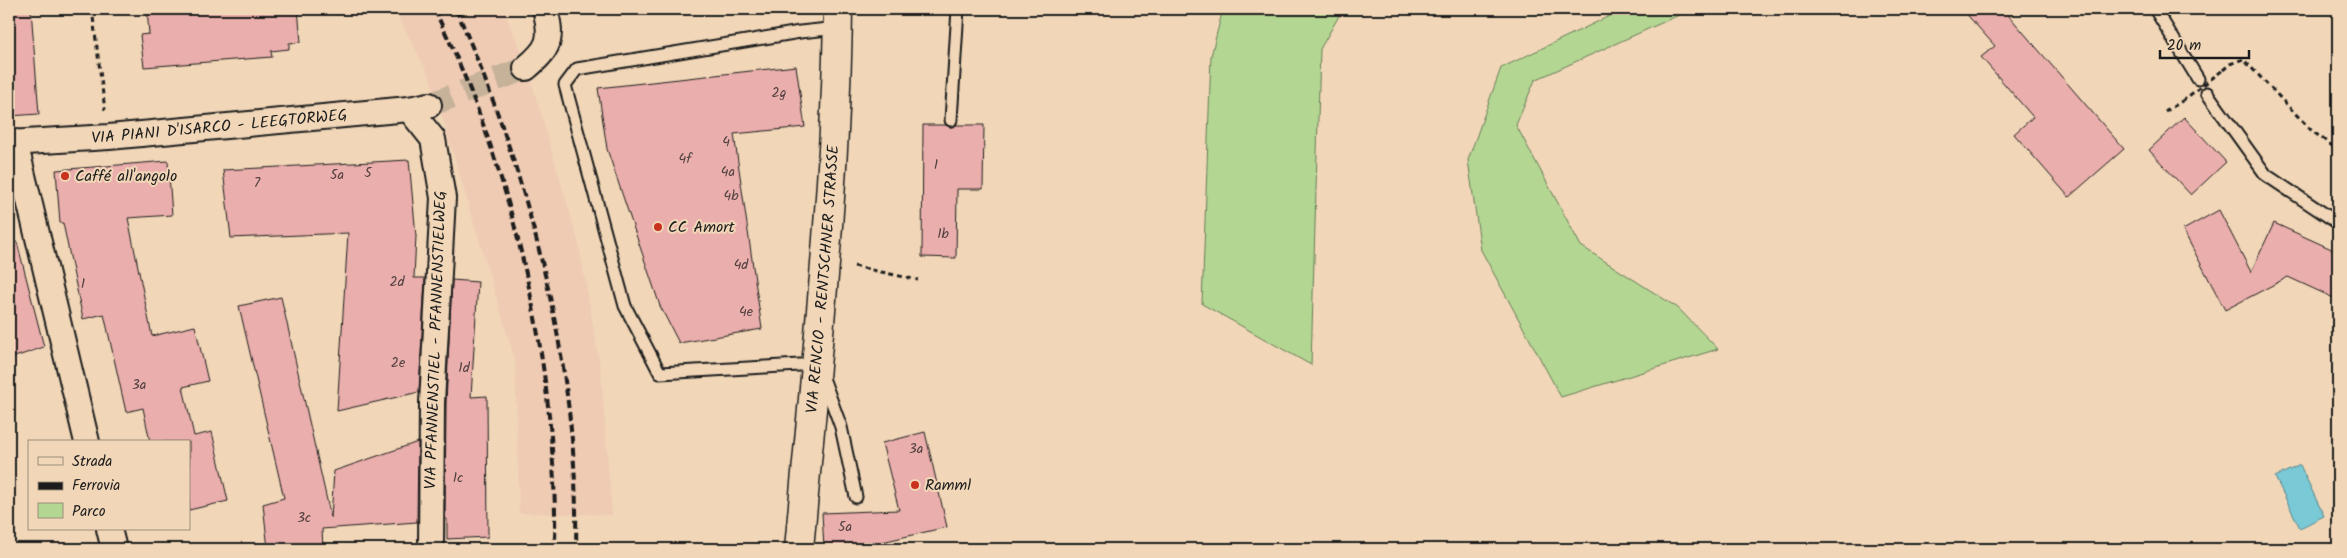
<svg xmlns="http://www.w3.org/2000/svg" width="2347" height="558" viewBox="0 0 2347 558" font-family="Kalam,sans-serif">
<rect width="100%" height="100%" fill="#f1d7b8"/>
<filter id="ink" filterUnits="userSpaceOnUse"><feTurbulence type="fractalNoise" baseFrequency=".02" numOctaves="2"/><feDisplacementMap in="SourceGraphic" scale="10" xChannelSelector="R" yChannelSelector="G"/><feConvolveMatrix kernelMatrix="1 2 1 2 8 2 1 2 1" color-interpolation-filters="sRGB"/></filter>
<g filter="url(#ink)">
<!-- built -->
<path fill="#efcbb4" d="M394,9h109l22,50 54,185 22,127 11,144 -93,-2 -4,-153 -85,-283z"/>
<!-- green -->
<path fill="#b3d792" stroke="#687a57" d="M1223,9h120l-23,40 -9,316 -109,-61 9,-248z
M1624,9h84l-29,6 -144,65 -19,45 65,121 97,62 40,41 -157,48 -80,-147 -13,-90 33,-92z"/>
<!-- water -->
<path fill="#7ac9d6" stroke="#54848c" d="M2300,465l24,51 -24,12 -25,-51z"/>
<!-- building -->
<path fill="#eaaeac" stroke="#1c1c1c" d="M9,9h22l8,105 -30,2z
M147,9h151l3,33 -12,1v6l-18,2 1,6 -128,10 -4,-32 9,-1z
M1962,9h41l121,140 -55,48 -55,-63 19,-17 -52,-60 14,-11z
M796,66l9,61 -71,7 28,195 -83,14 -19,-37 -53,-157 -9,-61z
M2184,117l42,45 -35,33 -42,-45z
M923,125h22l6,2 6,-2h27l-1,64h-26l-1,69 -34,-1z
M409,160l7,76 -2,42h11l-6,114 -82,19 11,-178 -117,5 -8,-68z
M168,161l4,54 -44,3 24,118 43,-10 13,55 -25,6 11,49 18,-4 16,69 -39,9v-68h-39l-7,-34 -17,4 -22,-98 -21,5 -20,-96h-3l-4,-53z
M2219,210l32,62 23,-49 64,29v48l-50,-23 -63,33 -42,-80z
M17,242l27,105 -35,12v-116z
M452,280l26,2 -7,115 16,-1 1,141 -41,2v-20h-2l1,-116z
M281,297l50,221 3,-47 84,-29 -1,80 -95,7 1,20h-55l-5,-45 21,-6 -45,-192z
M925,432l22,95 -65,15v7h-58l-2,-36 77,-3 -17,-67z"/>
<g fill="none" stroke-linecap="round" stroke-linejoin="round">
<!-- minor-tunnel -->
<path stroke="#c6b299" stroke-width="24" stroke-dasharray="24 12" stroke-linecap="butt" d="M429,105l97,-37"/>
<!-- service casing -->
<g stroke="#1c1c1c" stroke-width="15">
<path id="service" d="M2155,9l43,70
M2207,93l59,82 72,48
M951,120l7,-111
M817,364l-157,9 -35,-67 -60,-221 12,-16 223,-37 38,-4
M823,378l18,49 15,70"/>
</g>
<!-- minor casing -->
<g stroke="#1c1c1c" stroke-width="28">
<g id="minor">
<path d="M526,68c24,-20 27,-29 19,-59"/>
<path d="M409,109l24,30 10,59 -11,205 -1,146"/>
<path d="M15,142l72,300"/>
<path id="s1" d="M9,143l100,-6 300,-28 20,-4"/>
<path d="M109,529l5,20"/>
</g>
</g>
<!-- tertiary casing -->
<g stroke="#1c1c1c" stroke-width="31">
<g id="tertiary">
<path id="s2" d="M799,549c16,-180 37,-359 39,-540"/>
</g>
</g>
<!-- path -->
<path stroke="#1c1c1c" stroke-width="3" stroke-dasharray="5 4" stroke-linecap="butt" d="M92,9l13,101
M2223,70l7,-6 13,-5 69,72 26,19
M2165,112l17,-11
M854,266l64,14"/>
<!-- service -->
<use href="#service" stroke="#f1d7b8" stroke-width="11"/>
<!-- minor -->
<use href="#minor" stroke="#f1d7b8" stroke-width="24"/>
<!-- tertiary -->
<use href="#tertiary" stroke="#f1d7b8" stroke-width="28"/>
<!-- rail -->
<path stroke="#1c1c1c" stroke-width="4" stroke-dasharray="8 4" stroke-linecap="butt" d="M434,9c80,160 124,361 121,540
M456,9c72,163 124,360 120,540"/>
<!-- path-bridge -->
<path stroke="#1c1c1c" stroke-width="3" stroke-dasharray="5 4" stroke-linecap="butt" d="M2182,101l41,-31"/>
</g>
</g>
<!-- markers -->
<g fill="#c8321e" stroke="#f1d7b8" stroke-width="2">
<circle cx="65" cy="176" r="5"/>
<circle cx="658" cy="227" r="5"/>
<circle cx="915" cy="485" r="5"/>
</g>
<g text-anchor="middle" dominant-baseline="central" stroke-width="4" stroke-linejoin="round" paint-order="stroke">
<!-- number labels -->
<g font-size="14" fill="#504040">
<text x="779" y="93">2g</text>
<text x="726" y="142">4</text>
<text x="685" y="159">4f</text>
<text x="936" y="165">1</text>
<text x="728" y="172">4a</text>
<text x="368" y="173">5</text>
<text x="337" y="175">5a</text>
<text x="257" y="183">7</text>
<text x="731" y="196">4b</text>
<text x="943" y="234">1b</text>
<text x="741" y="265">4d</text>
<text x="397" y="282">2d</text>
<text x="83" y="284">1</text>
<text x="746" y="312">4e</text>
<text x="398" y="363">2e</text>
<text x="464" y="368">1d</text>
<text x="139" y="385">3a</text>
<text x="916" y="449">3a</text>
<text x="458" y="478">1c</text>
<text x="304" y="518">3c</text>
<text x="845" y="527">5a</text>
</g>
<!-- street labels -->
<g font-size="16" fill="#1c1c1c" stroke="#f1d7b8">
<text stroke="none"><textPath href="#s1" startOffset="211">VIA PIANI D'ISARCO - LEEGTORWEG</textPath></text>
<text stroke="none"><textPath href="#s2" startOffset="271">VIA RENCIO - RENTSCHNER STRASSE</textPath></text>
<text transform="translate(436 340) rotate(-88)">VIA PFANNENSTIEL - PFANNENSTIELWEG</text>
</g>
<!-- poi labels -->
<g font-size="16" fill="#1c1c1c" stroke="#f1d7b8" text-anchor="start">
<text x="75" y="176">Caffé all'angolo</text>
<text x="668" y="227">CC Amort</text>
<text x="925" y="485">Ramml</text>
</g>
</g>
<!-- margin -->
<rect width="2347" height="558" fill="none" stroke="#f1d7b8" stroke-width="30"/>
<rect x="15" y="15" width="2317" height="528" fill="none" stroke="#1c1c1c" stroke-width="2" filter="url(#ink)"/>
<!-- legend -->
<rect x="28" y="440" width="162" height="90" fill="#f1d7b8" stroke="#9c8c7a"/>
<rect x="38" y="457" width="25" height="8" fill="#f1d7b8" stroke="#9c8c7a"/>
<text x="72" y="466" font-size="15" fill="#1c1c1c">Strada</text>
<rect x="38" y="482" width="25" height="8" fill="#1c1c1c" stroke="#9c8c7a"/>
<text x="72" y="490" font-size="15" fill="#1c1c1c">Ferrovia</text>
<rect x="38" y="503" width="25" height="15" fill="#b3d792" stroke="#9c8c7a"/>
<text x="72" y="516" font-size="15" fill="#1c1c1c">Parco</text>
<!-- scale -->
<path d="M2160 50v8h89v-8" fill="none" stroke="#1c1c1c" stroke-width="2.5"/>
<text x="2167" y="50" font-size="15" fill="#1c1c1c" stroke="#f1d7b8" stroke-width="4" paint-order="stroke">20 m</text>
</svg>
